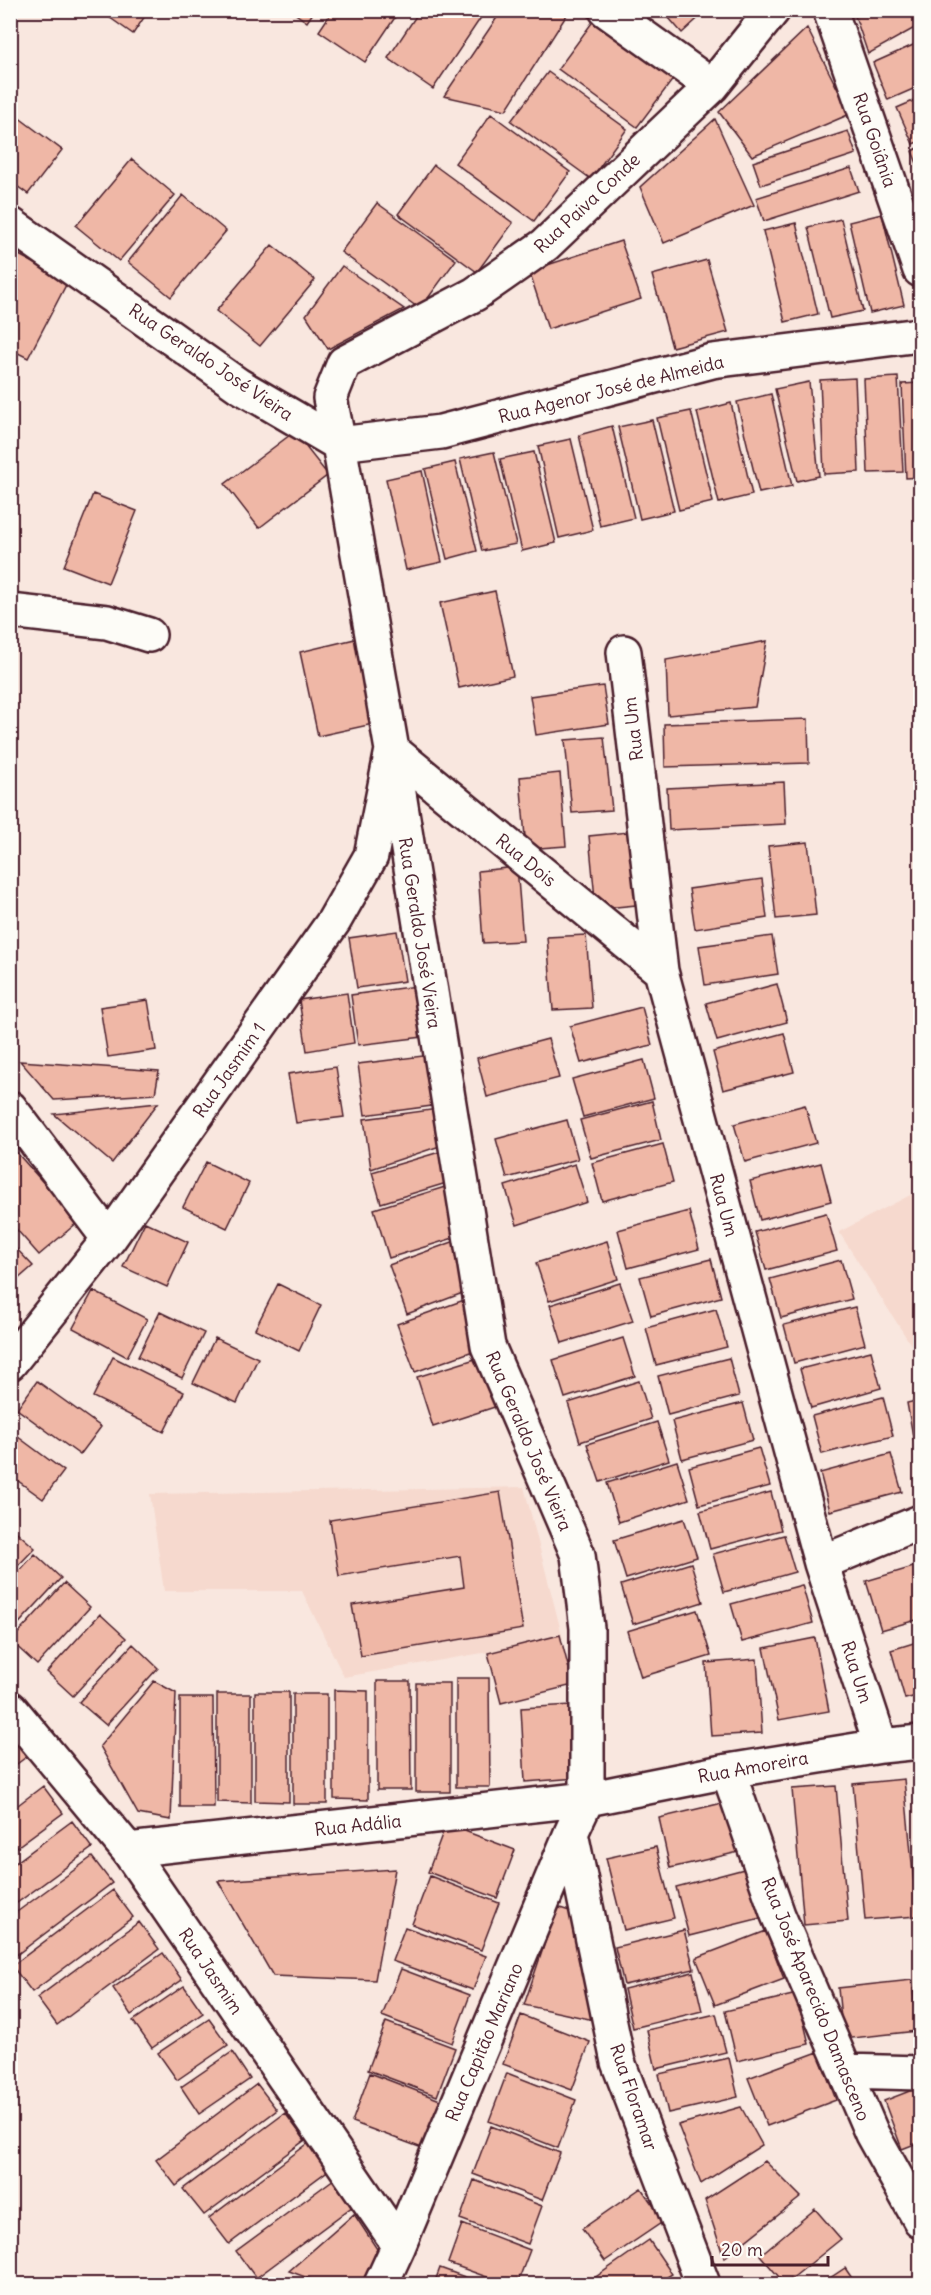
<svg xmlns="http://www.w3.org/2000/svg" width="931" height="2295" viewBox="0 0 931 2295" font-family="Delius,sans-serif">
<rect width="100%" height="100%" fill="#f9e7df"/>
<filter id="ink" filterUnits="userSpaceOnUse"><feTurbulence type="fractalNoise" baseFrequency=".0167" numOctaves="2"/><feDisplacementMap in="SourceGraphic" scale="12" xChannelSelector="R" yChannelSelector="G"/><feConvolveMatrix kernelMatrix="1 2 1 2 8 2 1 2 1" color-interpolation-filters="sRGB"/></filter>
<g filter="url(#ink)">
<!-- built -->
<path fill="#f6d9ce" d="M920,1190v169l-81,-127z
M524,1487l39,152 -219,38 -42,-86h-138l-14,-97z"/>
<!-- building -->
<path fill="#efb7a6" stroke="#4a1f2b" stroke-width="1.5" d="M99,10h50l-16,24z
M290,10h25l-8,12z
M333,10h67l-35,52 -46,-31z
M420,10h66l-53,79 -45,-31z
M502,10h68l-64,100 -62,-14z
M662,10h45l-25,23z
M853,10h56l11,9v6l-52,29z
M594,20l80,58 -37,49 -79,-58z
M807,28l43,86 -98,42 -33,-44z
M920,42v44l-32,14 -15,-37z
M548,72l79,57 -36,50 -80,-58z
M920,98v43l-7,3 -16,-36z
M10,111l52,39 -34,44 -18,-13z
M491,114l79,58 -36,49 -79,-58z
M715,119l39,86 -90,38 -24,-56z
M848,131l8,23 -95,31 -8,-23z
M920,147v24l-8,-20z
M132,159l43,36 -56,66 -43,-35z
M434,165l79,58 -36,49 -79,-58z
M851,168l8,23 -95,30 -8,-23z
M183,195l43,36 -55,66 -43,-35z
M377,203l79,57 -36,49 -79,-57z
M882,214l22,91 -34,8 -21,-91z
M841,219l22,92 -33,7 -22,-91z
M796,223l22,91 -33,8 -22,-91z
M621,241l20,58 -93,30 -19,-58z
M272,245l43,35 -55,66 -44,-35z
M19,255l49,26 -40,77 -18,-9v-78z
M707,260l21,72 -56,15 -20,-72z
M342,266l62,43 -76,40 -22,-34z
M898,377l5,95 -35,1 -4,-94z
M855,378l4,94 -35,2 -4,-94z
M809,382l10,94 -22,5 -22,-92z
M920,383v94l-14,1 -4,-94z
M771,394l21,92 -33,7 -22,-91z
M731,403l21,92 -33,8 -22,-91z
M691,411l22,91 -34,8 -22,-92z
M652,420l22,91 -34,8 -22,-92z
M612,426l22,92 -34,8 -21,-91z
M294,432l34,43 -69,53 -34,-44z
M571,439l22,91 -34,8 -21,-92z
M494,452l22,92 -34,7 -22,-92z
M534,452l22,91 -34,8 -22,-92z
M455,462l22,89 -30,8 -22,-90z
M422,471l20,91 -36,8 -20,-91z
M93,494l44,17 -29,72 -44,-17z
M495,591l18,85 -54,12 -19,-85z
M355,639l18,85 -55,12 -18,-84z
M767,641l-12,66 -87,8 -2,-55z
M603,686l6,38 -73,11 -6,-39z
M808,719l1,44 -144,4 -1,-43z
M604,737l8,73 -40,3 -7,-73z
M560,773l6,73 -40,3 -6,-72z
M784,782l2,42 -117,6 -2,-42z
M628,832l8,73 -40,4 -7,-73z
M808,842l8,73 -40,4 -8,-73z
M517,867l6,74 -40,2 -5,-72z
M762,879l5,39 -72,11 -6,-40z
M397,931l8,50 -48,7 -8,-50z
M586,935l6,73 -39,2 -6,-73z
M772,936l6,38 -73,11 -6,-39z
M777,984l10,38 -70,19 -11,-38z
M424,985l7,51 -73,9 -7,-50z
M347,993l7,50 -47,8 -8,-51z
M148,1000l8,50 -48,7 -8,-50z
M642,1007l10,38 -71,18 -11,-37z
M784,1033l10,39 -71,18 -10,-38z
M548,1039l11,39 -72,19 -10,-39z
M431,1055l8,50 -74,10 -7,-51z
M644,1060l10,38 -71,19 -11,-38z
M20,1061l139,10 -4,23 -101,6z
M336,1067l8,50 -48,6 -8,-49z
M652,1101l9,39 -70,18 -11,-38z
M158,1103l-46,60 -58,-49z
M805,1105l11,38 -71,19 -11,-38z
M438,1109l5,36 -72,24 -7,-50z
M567,1120l11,39 -71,19 -11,-39z
M663,1144l10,38 -71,19 -10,-38z
M10,1145l68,77 -39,33 -29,-33z
M443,1151l10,30 -72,22 -9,-31z
M206,1162l43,21 -22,45 -44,-21z
M821,1163l10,38 -71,19 -10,-39z
M575,1164l12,38 -70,23 -12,-39z
M445,1187l15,49 -71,22 -15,-49z
M689,1211l10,38 -71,19 -10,-38z
M826,1213l11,38 -71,19 -11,-38z
M145,1222l43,20 -21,45 -44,-20z
M458,1240l18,48 -69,26 -18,-49z
M607,1241l11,38 -69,22 -13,-38z
M10,1242l23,24 -23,20z
M711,1259l10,38 -70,19 -11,-39z
M841,1260l11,39 -71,19 -11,-39z
M620,1283l13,38 -71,22 -12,-38z
M278,1284l43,21 -22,46 -44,-22z
M93,1291l54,28 -20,38 -54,-29z
M467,1299l17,48 -69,25 -18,-48z
M855,1307l10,37 -71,19 -10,-38z
M716,1309l11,38 -71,18 -10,-37z
M160,1312l44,21 -22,45 -44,-21z
M215,1338l43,20 -21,45 -44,-20z
M623,1338l12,38 -70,22 -12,-38z
M871,1351l10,37 -70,20 -11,-39z
M488,1355l16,49 -71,23 -16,-50z
M113,1357l71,35 -20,40 -71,-35z
M729,1358l10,38 -71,19 -10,-39z
M37,1381l64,46 -21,28 -63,-46z
M639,1381l12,38 -71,23 -12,-39z
M883,1397l10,39 -71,18 -10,-38z
M920,1400v75l-13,-72z
M743,1403l10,37 -71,19 -10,-38z
M657,1422l12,38 -69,22 -13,-38z
M10,1431l54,40 -21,28 -33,-24z
M759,1448l11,38 -71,19 -10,-38z
M891,1454l11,38 -72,19 -10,-38z
M677,1461l12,38 -70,23 -12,-39z
M500,1492l23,137 -162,27 -9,-51 112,-18 -4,-31 -121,20 -9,-56z
M771,1492l10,38 -71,19 -10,-38z
M684,1519l13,38 -71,22 -12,-39z
M10,1526l25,22 -25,26z
M784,1535l11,37 -71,20 -11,-38z
M35,1554l26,24 -51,55v-52z
M691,1563l12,39 -70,22 -12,-39z
M920,1565v54l-39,11 -15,-49z
M64,1583l26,24 -53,58 -26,-24z
M802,1585l11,38 -71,19 -11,-38z
M697,1610l14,46 -70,21 -14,-46z
M100,1614l26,24 -53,58 -26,-24z
M560,1635l13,50 -72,18 -13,-50z
M815,1638l14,73 -50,9 -15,-72z
M920,1641v54l-15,4 -14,-49z
M133,1644l25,24 -52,57 -27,-23z
M757,1659l5,74 -51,3 -5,-73z
M456,1678h33l1,109h-34z
M154,1681l22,12 -5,127 -33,-6 -38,-68z
M377,1681h33l1,109h-34z
M416,1683h34v109h-34z
M334,1690l34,1v109l-34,-1z
M255,1692h34v110l-34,-1z
M217,1694h34v109l-34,-1z
M293,1694h34v110h-34z
M180,1698h33l1,109h-34z
M572,1705l5,73 -52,4 -4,-74z
M10,1727l23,25 -23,17z
M904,1779l13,137 -52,4 -12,-136z
M43,1786l20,27 -53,39v-41z
M836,1786l12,135 -44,4 -12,-136z
M731,1801l12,50 -73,17 -11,-50z
M72,1821l20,27 -82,60v-41z
M446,1824l69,26 -18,48 -69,-26z
M656,1847l18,71 -50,12 -18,-72z
M92,1857l20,26 -101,76 -1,-42z
M748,1868l13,50 -72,18 -13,-49z
M395,1869l-20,111 -102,-4 -55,-95z
M430,1876l69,27 -18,47 -69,-26z
M113,1890l20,27 -101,75 -20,-26z
M557,1907l22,7 15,106 -70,-15z
M139,1922l20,27 -102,76 -20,-27z
M405,1927l81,29 -13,34 -81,-29z
M684,1930l10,39 -70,16 -9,-38z
M766,1931l18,48 -69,26 -19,-47z
M163,1953l19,27 -51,35 -18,-27z
M401,1969l69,26 -18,48 -70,-27z
M693,1972l9,39 -69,17 -9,-39z
M912,1980l5,51 -74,8 -5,-51z
M184,1986l19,27 -51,35 -19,-27z
M797,1994l12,50 -72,17 -12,-50z
M716,2014l10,38 -70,17 -9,-39z
M521,2015l69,27 -18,48 -69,-26z
M209,2019l19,26 -51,35 -19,-27z
M386,2022l69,26 -18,48 -69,-26z
M232,2052l18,27 -51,35 -18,-27z
M818,2052l18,48 -69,26 -19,-48z
M729,2058l9,39 -70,16 -9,-39z
M370,2073l70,27 -18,48 -70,-26z
M507,2073l69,27 -18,48 -69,-27z
M257,2084l20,26 -101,76 -20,-26z
M920,2087v55l-18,7 -18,-48z
M741,2107l21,38 -61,39 -23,-59z
M285,2113l20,27 -101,75 -21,-26z
M491,2126l69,27 -18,47 -69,-26z
M310,2142l20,27 -101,75 -20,-26z
M765,2161l36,36 -77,61 -19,-58z
M338,2176l19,27 -101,75 -20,-27z
M474,2180l68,26 -14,38 -68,-25z
M641,2188l23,33 -59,40 -23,-32z
M815,2209l26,30 -56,45 -25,-29z
M354,2214l23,35 -14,35h-39l-35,-13z
M462,2224l68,26 -13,34h-11l-58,-21z
M649,2240l23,34 -16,10h-64l-2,-3z
M440,2268l44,16h-50z
M845,2268l11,16h-35z"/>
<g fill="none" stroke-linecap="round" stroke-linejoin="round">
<!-- minor casing -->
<g stroke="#4a1f2b" stroke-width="38">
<path id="minor" d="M606,10l106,76
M773,10l-61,76 -167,159 -70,49 -131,69 -14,35 9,46 102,-12 271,-71 208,-26
M830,10l90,260
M10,224l228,161 101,59 53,306 96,596 90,209 9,73v171l-16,34 -172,412 -18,39
M10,611l97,11 42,13
M624,652l37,319 160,592 60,183
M10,1108l99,131
M10,1363l99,-124 225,-318 37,-65 21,-106 269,221
M821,1563l99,-41
M10,1708l118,142 271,395
M728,1771l50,144 67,156 27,63 48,86
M571,1833l47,229 85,222
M128,1850l459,-51 141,-28 153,-25 39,-4
M845,2071l75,2"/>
</g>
<!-- minor -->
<use href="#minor" stroke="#fdfcf7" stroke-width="33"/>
</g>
</g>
<g text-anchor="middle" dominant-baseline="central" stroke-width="4.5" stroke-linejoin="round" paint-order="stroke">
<!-- street labels -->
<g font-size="18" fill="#4a1f2b" stroke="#fdfcf7">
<text transform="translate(875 140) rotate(71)">Rua Goiânia</text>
<text transform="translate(587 203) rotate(-43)">Rua Paiva Conde</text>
<text transform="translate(211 362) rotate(34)">Rua Geraldo José Vieira</text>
<text transform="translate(611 389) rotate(-14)">Rua Agenor José de Almeida</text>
<text transform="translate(633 729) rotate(-97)">Rua Um</text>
<text transform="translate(526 860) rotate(39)">Rua Dois</text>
<text transform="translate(420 933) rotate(81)">Rua Geraldo José Vieira</text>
<text transform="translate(229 1070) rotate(-55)">Rua Jasmim 1</text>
<text transform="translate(724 1205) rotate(75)">Rua Um</text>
<text transform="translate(529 1441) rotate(67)">Rua Geraldo José Vieira</text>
<text transform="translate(857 1672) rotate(72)">Rua Um</text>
<text transform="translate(753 1767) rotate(-10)">Rua Amoreira</text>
<text transform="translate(358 1825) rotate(-6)">Rua Adália</text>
<text transform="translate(211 1971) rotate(56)">Rua Jasmim</text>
<text transform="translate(816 1999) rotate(68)">Rua José Aparecido Damasceno</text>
<text transform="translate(484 2042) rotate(-67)">Rua Capitão Mariano</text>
<text transform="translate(634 2097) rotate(71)">Rua Floramar</text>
</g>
</g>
<!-- margin -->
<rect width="931" height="2295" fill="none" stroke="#fdfcf7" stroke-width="36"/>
<rect x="18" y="18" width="895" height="2259" fill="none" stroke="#4a1f2b" stroke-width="2" filter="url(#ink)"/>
<!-- scale -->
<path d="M712 2256v9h116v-9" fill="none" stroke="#4a1f2b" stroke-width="3"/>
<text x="721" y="2256" font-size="18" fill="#4a1f2b" stroke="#fdfcf7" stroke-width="4.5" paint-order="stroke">20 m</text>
</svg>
